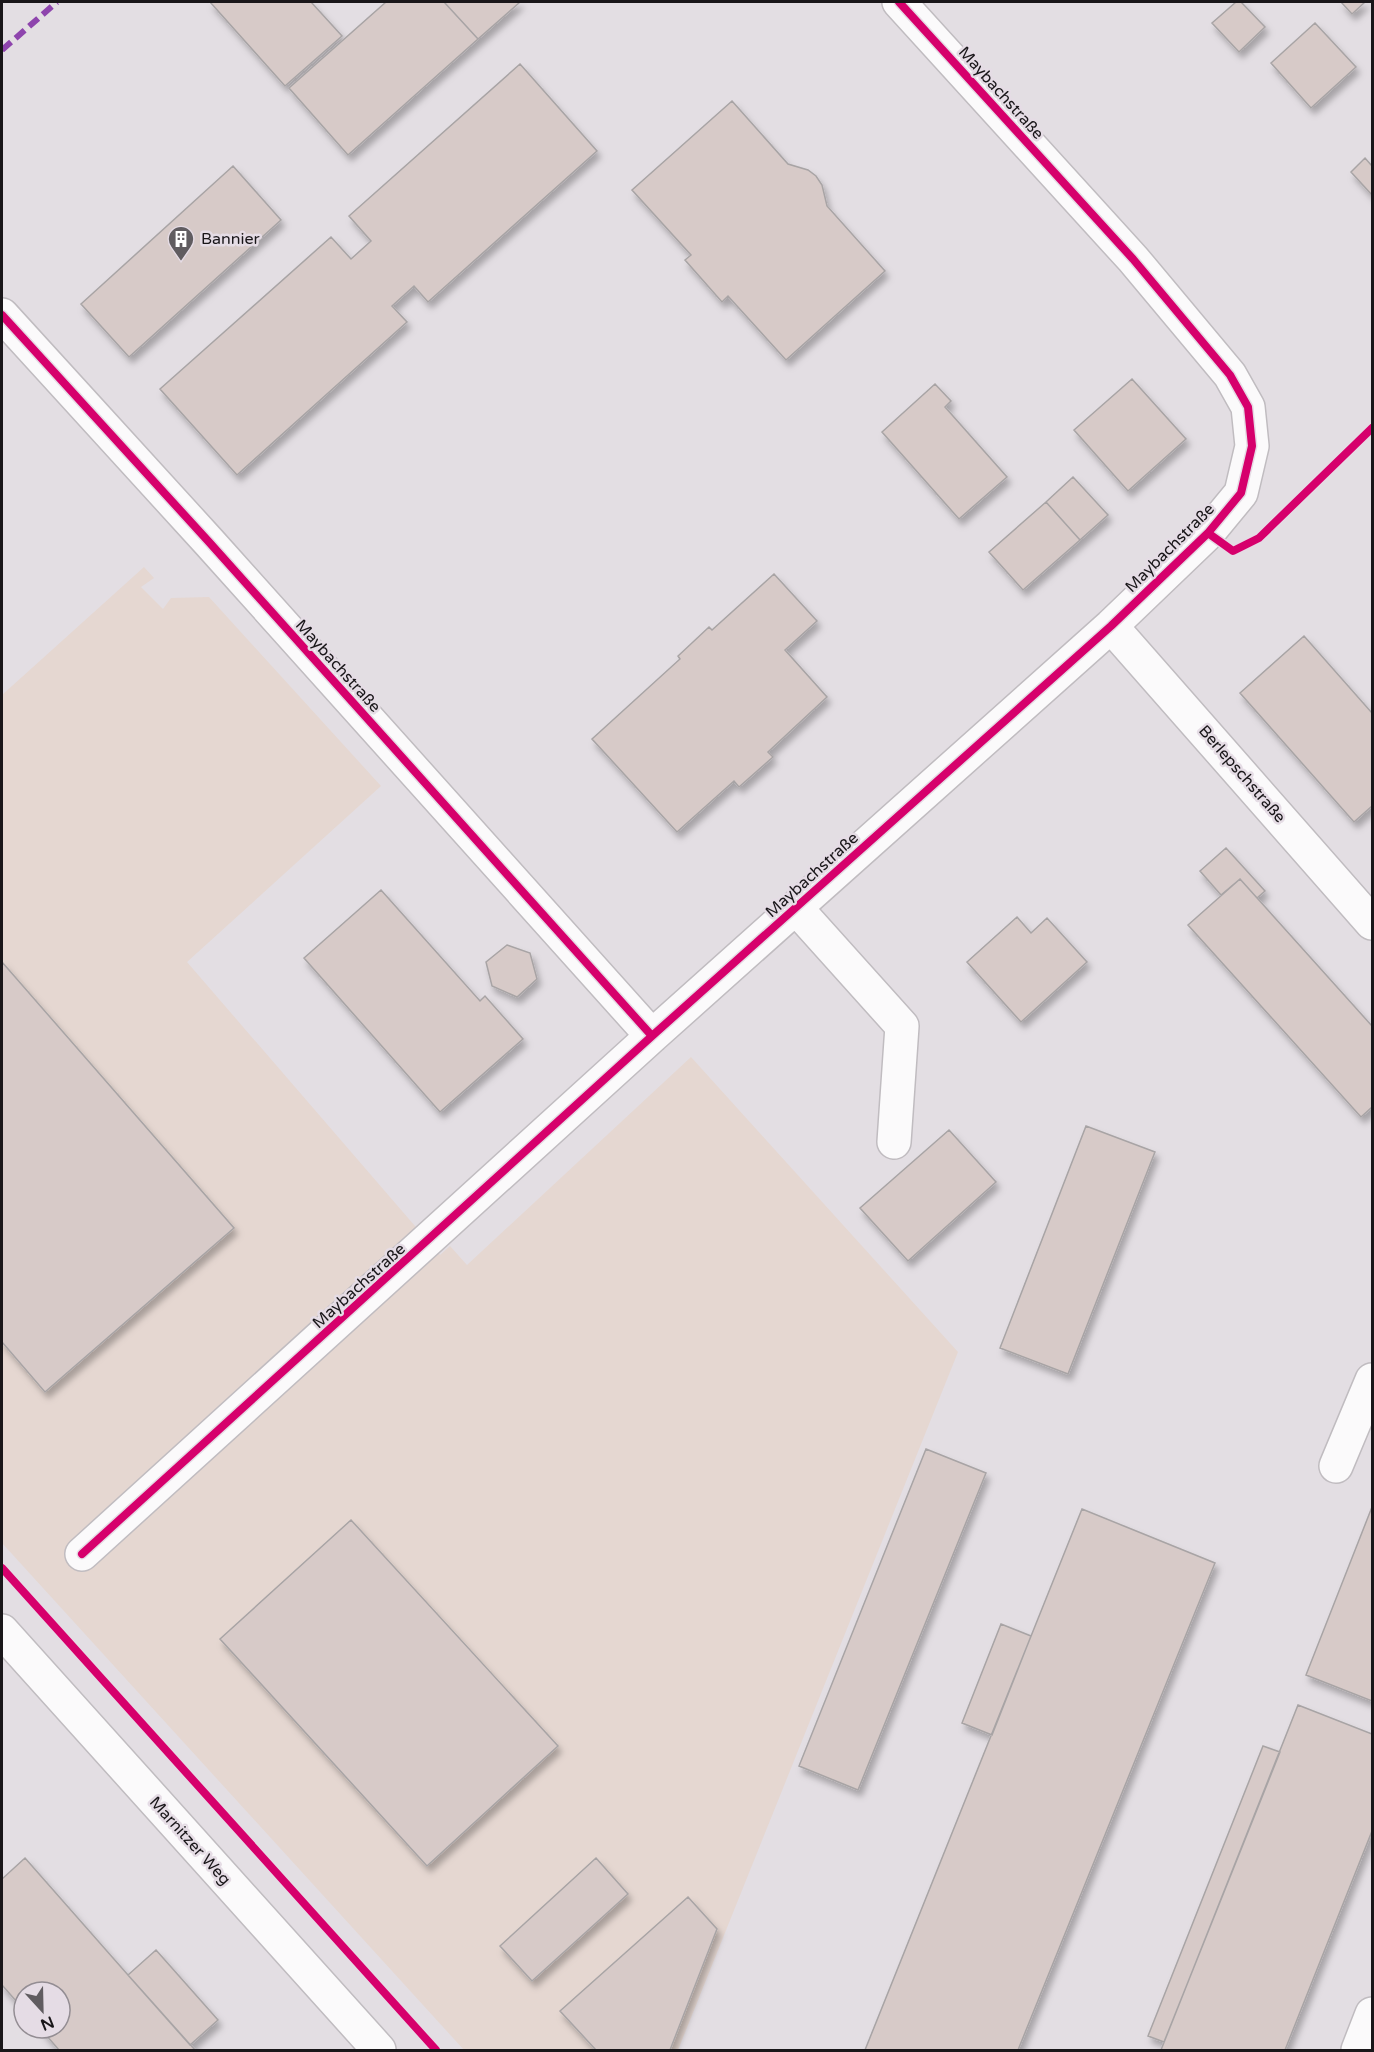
<svg xmlns="http://www.w3.org/2000/svg" width="1374" height="2052" viewBox="0 0 1374 2052" font-family="'Varela Round',sans-serif">
<defs>
<filter id="shadow"><feDropShadow dx="3.5" dy="6" stdDeviation="3" flood-color="#0004"/></filter>
</defs>
<rect width="100%" height="100%" fill="#e3dee3"/>
<!-- commercial -->
<path fill="#e5d7d1" d="M144,567l10,11 -13,9 22,22 8,-11 38,-1 172,189 -194,176 253,293 10,-9 17,19 224,-208 267,295 -280,698h-214l-462,-507v-848z"/>
<!-- building -->
<path fill="#d7cac8" stroke="#a8a4a5" stroke-width="1.5" filter="url(#shadow)" d="M210,2h101l31,34 -57,50z
M386,2h58l34,37 -130,116 -59,-67z
M444,2h76l-42,37z
M1236,2h5l24,25 -26,25 -27,-29z
M1341,2h24l-13,12z
M1315,23l41,44 -45,41 -40,-45z
M520,64l77,87 -169,151 -14,-16 -22,20 15,16 -170,153 -77,-86 171,-152 20,22 20,-18 -22,-25z
M732,101l56,63 20,6 8,6 6,9 5,21 58,65 -99,89 -58,-64 -6,6 -37,-42 6,-5 -59,-65z
M1365,158l7,8v29l-21,-23z
M233,166l48,54 -152,137 -48,-53z
M1132,379l54,60 -58,52 -54,-61z
M935,384l16,17 -6,6 62,70 -48,42 -77,-87z
M1073,477l35,38 -28,25 -34,-38z
M1046,502l34,38 -57,50 -34,-38z
M774,574l43,47 -32,29 42,47 -59,55 5,5 -34,30 -5,-6 -57,51 -85,-93 88,-80 -2,-3 31,-29 3,3z
M1304,636l68,77v93l-18,16 -114,-129z
M1226,848l39,43 -8,7 -17,-19 -19,16 -21,-24z
M1240,879l132,147v81l-11,10 -173,-192z
M381,890l99,111 5,-5 38,43 -83,73 -136,-154z
M1017,917l14,16 16,-15 40,44 -66,60 -54,-60z
M507,945l23,8 7,26 -20,18 -25,-11 -6,-24z
M2,962l232,266 -189,164 -43,-50z
M1086,1126l69,26 -87,222 -68,-26z
M949,1130l47,52 -88,79 -48,-53z
M926,1449l60,24 -128,317 -59,-24z
M1372,1507v194l-66,-26z
M1082,1509l133,54 -197,487h-153z
M351,1520l207,226 -131,120 -207,-227z
M1001,1624l30,12 -39,99 -30,-12z
M1298,1705l74,29v97l-87,219h-124z
M1263,1746l17,6 -116,290 -16,-6z
M25,1858l103,117 67,75h-136l-19,-22h20v-36h-36v18l-22,-25v-106z
M596,1858l32,36 -96,87 -32,-35z
M688,1897l29,32 -47,121h-74l-36,-39z
M156,1950l62,70 -28,25 -62,-70z"/>
<g fill="none" stroke-linecap="round" stroke-linejoin="round">
<!-- minor casing -->
<g stroke="#c0bcc0" stroke-width="36">
<path id="minor" d="M2,315l207,227 443,494
M1111,626l261,297
M796,908l106,118 -8,116
M1336,1466l36,-86
M82,1554l570,-518 459,-410 97,-93 33,-40 11,-47 -4,-39 -18,-32 -97,-116 -234,-257
M2,1631l377,419
M1358,2050l14,-36"/>
</g>
<!-- minor -->
<use href="#minor" stroke="#fbfafb" stroke-width="33"/>
<!-- quiet -->
<path stroke="#8e44ad" stroke-width="6" stroke-dasharray="12 6" stroke-linecap="butt" d="M2,50l55,-48"/>
<!-- cycleway casing -->
<g stroke="#e5dce5" stroke-width="11">
<path id="cycleway" d="M2,315l207,227 443,494
M1208,533l25,18 26,-13 113,-110
M82,1554l570,-518 459,-410 97,-93 33,-40 11,-47 -4,-39 -18,-32 -97,-116 -234,-257
M2,1568l434,482"/>
</g>
<!-- cycleway -->
<use href="#cycleway" stroke="#d6006c" stroke-width="8"/>
</g>
<!-- icons -->
<defs>
<g id="building-pin" transform="scale(1.35)"><path d="M0 17L-7.5 6A9.5 9.5 0 1 1 7.5 6Z" fill="#605c60" stroke="#e5dce5"/><path d="M-4-6H4V6H1V3H-1V6H-4ZM-2.5-4.3h1.7v1.8h-1.7ZM.8-4.3h1.7v1.8H.8ZM-2.5-1h1.7V.8h-1.7ZM.8-1h1.7V.8H.8Z" fill="#fff"/></g>
</defs>
<g fill-rule="evenodd">
<use href="#building-pin" x="181" y="239"/>
</g>
<g text-anchor="middle" dominant-baseline="central" stroke-width="5" stroke-linejoin="round" paint-order="stroke">
<!-- street labels -->
<g font-size="16" fill="#191619" stroke="#e5dce5">
<text transform="translate(1001 93) rotate(48)">Maybachstraße</text>
<text transform="translate(1170 548) rotate(-45)">Maybachstraße</text>
<text transform="translate(338 666) rotate(48)">Maybachstraße</text>
<text transform="translate(1242 774) rotate(49)">Berlepschstraße</text>
<text transform="translate(812 875) rotate(-42)">Maybachstraße</text>
<text transform="translate(359 1286) rotate(-42)">Maybachstraße</text>
<text transform="translate(190 1841) rotate(48)">Marnitzer Weg</text>
</g>
<!-- poi labels -->
<g font-size="16" fill="#191619" stroke="#e5dce5" text-anchor="start">
<text x="201" y="239">Bannier</text>
</g>
</g>
<!-- border -->
<rect width="1374" height="2052" fill="none" stroke="#191619" stroke-width="6"/>
<!-- north arrow -->
<g transform="translate(42 2010) rotate(158)"><circle r="28" fill="#e5dce5" stroke="#938d93" stroke-width="1.5"/>
<path d="M0-4.5L10 22L0 15L-10 22Z" fill="#605c60"/>
<text y="-9" font-size="16" font-weight="bold" text-anchor="middle" fill="#191619">N</text>
</g>
</svg>
